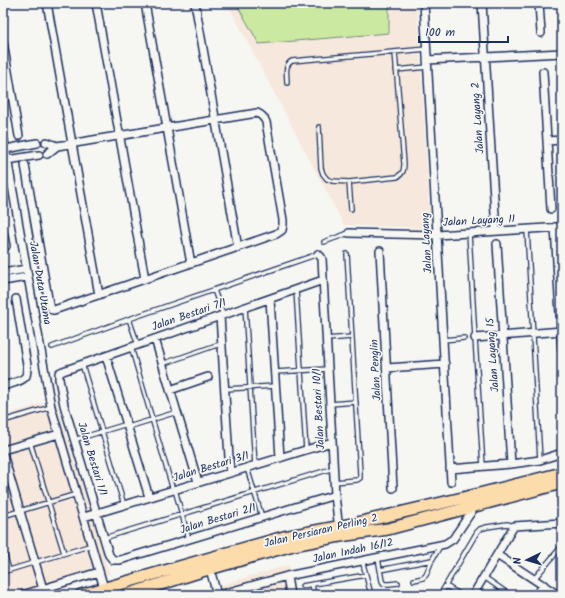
<svg xmlns="http://www.w3.org/2000/svg" width="565" height="598" viewBox="0 0 565 598" font-family="Kalam,sans-serif">
<rect width="100%" height="100%" fill="#f6f6f2"/>
<filter id="ink" filterUnits="userSpaceOnUse"><feTurbulence type="fractalNoise" baseFrequency=".025" numOctaves="2"/><feDisplacementMap in="SourceGraphic" scale="8" xChannelSelector="R" yChannelSelector="G"/><feConvolveMatrix kernelMatrix="1 2 1 2 8 2 1 2 1" color-interpolation-filters="sRGB"/></filter>
<g filter="url(#ink)">
<!-- built -->
<path fill="#f6e8dc" d="M227,3h190l13,216 -2,9 -84,-3z
M55,399l55,175 -66,21h-41v-179z
M289,565l7,30h-110z"/>
<!-- green -->
<path fill="#cbe9a0" stroke="#738c7f" d="M236,3h153v30l-130,11z"/>
<g fill="none" stroke-linecap="round" stroke-linejoin="round">
<!-- service casing -->
<g stroke="#1b2f5e" stroke-width="6">
<path id="service" d="M396,70l32,-3
M287,83c0,-8 -3,-18 5,-22l135,-12
M319,127l2,41 2,6 4,5 5,2 17,1 48,-5c6,-3 7,-7 7,-13l-9,-112
M349,182l2,27
M527,229l13,231
M469,233l6,105 8,128
M324,242l25,-9
M214,290l9,25
M296,290l10,160
M245,307l10,158
M129,319l9,26
M326,339l26,-2
M443,340l21,-2
M52,347l77,-28 189,-65
M131,347l42,143
M82,364l42,141
M162,364l52,-18 8,-2
M275,372l53,-3
M225,389l51,-3
M330,404l26,-2
M3,421l48,-14
M128,427l49,-15
M74,440l53,-16
M30,442l34,111
M247,468l15,49
M334,482l23,-2 3,-2v-4l-13,-220
M175,490l14,49
M3,516l74,-22
M104,538l230,-70
M3,549l6,21
M378,558l4,23 2,3h5l9,-1
M380,570l52,-10
M3,572l89,-27
M366,575l5,20
M484,577l26,18
M534,579l28,-33
M414,580l9,-2 3,-3 6,-15 7,-12v-2
M312,584l2,11
M302,586l64,-11 -4,-15
M446,586l15,9
M440,595l37,-63 3,-3 7,-2 20,-3 7,2"/>
</g>
<!-- minor casing -->
<g stroke="#1b2f5e" stroke-width="10">
<path id="minor" d="M47,3l52,292
M96,3l49,276
M145,3l46,261
M195,3l43,245
M424,3l27,479
M482,3l14,228
M539,3l2,30
M3,42l16,94
M427,60l135,-7
M543,72l8,137
M3,135l48,272 55,188
M547,141l15,-1
M46,142l11,4
M6,149l31,-6
M7,160l32,-5
M25,165l24,139 3,6h2l222,-76 6,-4 1,-5v-5l-17,-98c-2,-5 -4,-7 -9,-9l-200,33 -10,8
M555,227l7,123
M3,232l3,14
M349,233l88,2 125,-8
M497,244l14,220
M380,251l13,237
M318,254l3,3 1,2 13,236 4,35
M3,273l23,-4
M323,280l-260,91 -4,2v6l5,26 45,150 4,5h7l215,-65
M3,281l24,-4
M270,299l10,159
M220,316l10,157
M475,338l87,-7
M155,339l43,143
M106,356l43,141
M387,368l58,-4
M3,386c6,-2 19,-4 23,-10 1,-3 1,-7 1,-11l-11,-66
M170,390l38,-13
M3,450l56,-16
M3,454l40,135
M450,469l61,-5 29,-4 22,-7
M84,517l248,-75
M497,555l61,40
M210,569l7,26
M287,576l3,19
M22,595l77,-23
M218,595l69,-19 158,-32 8,-5 23,-34
M473,595l41,-69 48,-3
M536,595l8,-10"/>
</g>
<!-- primary casing -->
<g stroke="#1b2f5e" stroke-width="14">
<path id="primary" d="M81,595l203,-58 69,-13 118,-28 91,-23
M126,595l76,-24 91,-26 47,-9 48,-7 174,-46"/>
</g>
<!-- service -->
<use href="#service" stroke="#f6f6f2" stroke-width="3.5"/>
<!-- minor -->
<use href="#minor" stroke="#f6f6f2" stroke-width="7"/>
<!-- primary -->
<use href="#primary" stroke="#fddcac" stroke-width="11"/>
</g>
</g>
<g text-anchor="middle" dominant-baseline="central" stroke-width="3.5" stroke-linejoin="round" paint-order="stroke">
<!-- street labels -->
<g font-size="11" fill="#1b2f5e" stroke="#f6f6f2">
<text transform="translate(478 118) rotate(-94)">Jalan Layang 2</text>
<text transform="translate(479 221) rotate(-3)">Jalan Layang 11</text>
<text transform="translate(427 243) rotate(-93)">Jalan Layang</text>
<text transform="translate(40 283) rotate(80)">Jalan Duta Utama</text>
<text transform="translate(189 315) rotate(-19)">Jalan Bestari 7/1</text>
<text transform="translate(493 355) rotate(-94)">Jalan Layang 15</text>
<text transform="translate(376 370) rotate(-93)">Jalan Penglin</text>
<text transform="translate(319 409) rotate(-93)">Jalan Bestari 10/1</text>
<text transform="translate(92 459) rotate(73)">Jalan Bestari 1/1</text>
<text transform="translate(211 467) rotate(-17)">Jalan Bestari 3/1</text>
<text transform="translate(218 519) rotate(-17)">Jalan Bestari 2/1</text>
<text transform="translate(321 531) rotate(-13)">Jalan Persiaran Perling 2</text>
<text transform="translate(353 551) rotate(-12)">Jalan Indah 16/12</text>
</g>
</g>
<!-- margin -->
<rect width="565" height="598" fill="none" stroke="#f6f6f2" stroke-width="16"/>
<rect x="8" y="8" width="549" height="582" fill="none" stroke="#1b2f5e" stroke-width="1.5" filter="url(#ink)"/>
<!-- north arrow -->
<g transform="translate(527 560) rotate(265)" stroke="#f6f6f2" stroke-width="3" paint-order="stroke">
<path d="M0-3L7 15L0 10L-7 15Z" fill="#1b2f5e"/>
<text y="-6" font-size="11" font-weight="bold" text-anchor="middle" fill="#1b2f5e">N</text>
</g>
<!-- scale -->
<path d="M419 36v6h89v-6" fill="none" stroke="#1b2f5e" stroke-width="2"/>
<text x="425" y="36" font-size="12" fill="#1b2f5e" stroke="#f6f6f2" stroke-width="3" paint-order="stroke">100 m</text>
</svg>
